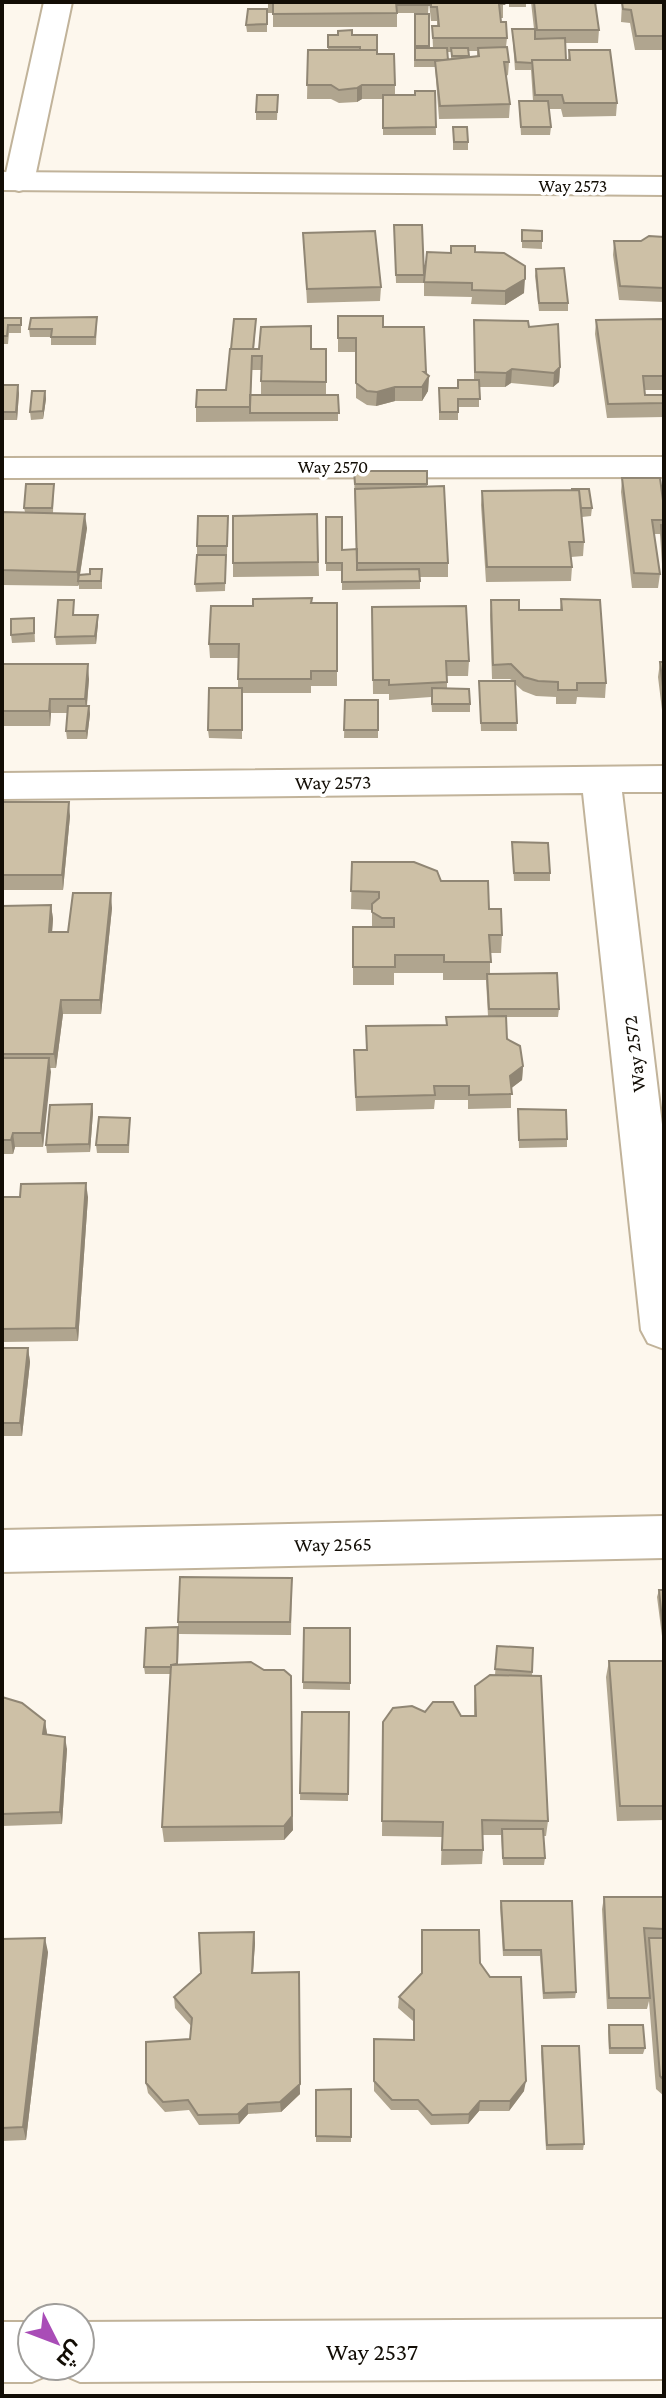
<svg xmlns="http://www.w3.org/2000/svg" width="666" height="2398" viewBox="0 0 666 2398" font-family="'Crimson Pro',Cairo,serif">
<rect width="100%" height="100%" fill="#fdf7ed"/>
<g fill="none" stroke-linecap="round" stroke-linejoin="round">
<!-- minor casing -->
<g stroke="#c1b39a" stroke-width="4">
<path id="minor" d="M44,2h28l-38,180 -4,6 -11,3 -11,-3 -4,-6z
M664,457v20l-662,1v-20z
M664,766v26h-42l42,349v208l-16,-6 -7,-13 -58,-537 -581,6v-26z
M664,1516v42l-662,14v-42z"/>
</g>
<!-- tertiary casing -->
<g stroke="#c1b39a" stroke-width="4">
<path id="tertiary" d="M2,172l662,5v18l-662,-5z
M664,2319v60l-584,3 -21,-9 -3,-7 -3,7 -21,9h-30v-60h30v44h48v-44z"/>
</g>
<!-- minor -->
<use href="#minor" fill="#fff" fill-rule="evenodd"/>
<!-- tertiary -->
<use href="#tertiary" fill="#fff" fill-rule="evenodd"/>
</g>
<!-- wall -->
<path fill="#b0a58f" fill-rule="evenodd" d="M268,2h161l-1,11h-31v14h-124v-14h-5z
M429,2h74v16h-3l7,20 -1,9 3,15 -1,13 -2,1 4,28 -1,14 -70,1 -4,-52h-21l1,-53h14v34h4l-1,-22h5v-5h-6zM469,51h8v5l-8,1zM447,52h4v7l-3,1z
M509,2h17v5h-17z
M531,2h64l4,28 -1,13h-33l1,17h2l1,-10 48,53 -1,13 -53,1 -2,-8h-12l2,18 -1,8h-29l-2,-34h14l-2,-31h-16l-3,-41h22z
M664,2v48h-29l-5,-27 -9,-1 1,-19z
M267,9v23h-20l-1,-7z
M328,35h24l25,19 18,31v10h20l20,-4 1,44h-53v-36h-21l-5,3 -18,1 -8,-4h-24l1,-49h20z
M278,95l-1,25h-21v-8z
M453,127l15,15v8h-15z
M394,225l30,50v8h-28z
M522,230l20,1v18l-20,-1z
M303,233l78,54 -1,14 -73,2z
M664,237v65l-45,-2 -6,-45 1,-14h27z
M475,252l49,41 -19,12 -34,-1 1,-7 -48,-1v-14z
M536,269l32,34v8h-29l-4,-35z
M338,316l45,11h41l2,47 3,2 -1,15 -6,10h-27l-19,5 -9,-1 -11,-7v-46h-18z
M97,317l-1,28h-45v-8h-21l-1,-8z
M2,318h19v15h-12l-1,11h-6z
M256,319l-2,30h72v46h12v26l-142,1v-15l30,-17zM252,370h9v25h-10z
M664,319v71h-19v5h19v22l-57,1 -12,-84 1,-14z
M474,320l55,7 31,40 -1,15 -6,5 -42,-4 -6,4h-26v20h-21v13h-19v-32h19l16,-8z
M2,385l17,8 -2,27h-15z
M45,391l1,8 -3,20 -12,1 -1,-8z
M354,471h73v15l21,77v14h-28v12l-78,1v-19h-16v-8l30,-14z
M622,478l42,30v71h-1l-3,-45h-6l6,40 -2,14h-26l-11,-96z
M54,484l-1,29 34,15 -7,47 22,2v12h-23v-4l-1,1 -76,-1v-73h23l-1,-4z
M482,491l110,17 -1,8 -9,1 2,25 -1,14 -12,1 1,10 -1,14 -85,1 -5,-77z
M317,514l2,62 -86,1v-61z
M228,524l-1,30h-30v-8z
M226,555l-1,36 -29,1 -1,-8z
M561,599l45,84 -1,15 -28,-1 -1,7h-20v-7l-20,-1 -13,-5 -8,-7 2,47h-36l-2,-50h34l-3,-2h-18l-2,-64 1,-15 28,10h41z
M74,600v15l24,8 -2,21 -40,1 -1,-8z
M312,603h25v83h-26v7h-69v46l-33,-1 -1,-8 30,-42v-30h-28l-1,-14 44,-38z
M372,607l97,54 -1,15h-21v13l23,15v8h-38l-1,-15 -42,3v-6h-16z
M34,618l1,24 -23,1 -1,-8z
M660,662h4v48h-2l-4,-33z
M2,664l87,15 -2,27h2l1,8 -3,25h-20l-1,-8 2,-18h-17l-1,13h-48z
M345,700h33v38h-34z
M2,802l68,14 -7,74h-61z
M512,842l38,31v8h-36z
M352,862l89,19 48,28 13,26 -1,18h-11v21l69,35 -1,8h-52l1,22 16,27 -1,14 -11,8v20l-43,1v-9h-33l-1,9 -78,2 -2,-47 12,-14 80,-25v-8l42,-1 -2,-36h-43v-7h-49v12h-41v-58h19v-17l-21,-1z
M51,905l2,14 -1,13h16l44,-24 -11,106h-38l-7,54h-6l-7,79h-28l-2,7h-11v-248z
M92,1104l1,8 -3,40 -43,1 -1,-8z
M518,1109l49,30v8l-48,1z
M130,1118l-1,35h-32l-1,-8z
M2,1197h86l-10,144 -76,1z
M2,1348h26l2,14 -8,74h-20z
M292,1578l-1,57 -112,-1 -1,30 115,166 -9,10 -120,2 -2,-15 8,-153h-25l-1,-7 34,-40v-5z
M659,1590h5v46h-2l-5,-39z
M304,1628h46v62l-47,-1z
M497,1646l36,2 -1,28 16,145 -2,15h-3l2,22 -1,7h-41l-2,-30h-19l1,15 -1,14 -41,1 1,-28 -60,-1 1,-114 42,-10 36,4h13v-15l1,-15 20,-11z
M609,1661h55v159l-47,1 -11,-144z
M2,1697l43,24 2,14 20,14 -5,75 -60,2z
M302,1712h47l-1,89 -48,-1z
M604,1897h60v199l-8,-7 -7,-88 -2,8h-40l-5,-100z
M501,1901l75,91 -1,6 -32,1 -3,-43h-37l-3,-49z
M422,1930l58,33 44,128 -15,20h-30l-11,13 -37,1 -13,-15h-27l-17,-19v-52l40,1 -1,-19 -15,-13 1,-11 22,-23z
M254,1932l1,11 -2,30 47,121 -19,18 -33,2 -9,10 -40,1 -10,-15 -24,2 -17,-19 -2,-10 44,-44 2,-12 -17,-19 -1,-11z
M2,1939l46,13 -22,188 -24,1z
M609,2025l36,23 -2,6h-34l-1,-23z
M542,2046l42,98 -1,6h-37l-5,-98z
M351,2089v53h-35v-52z"/>
<!-- shaded-wall -->
<path fill="#908674" d="M362,85v14l-5,3v-14z
M525,279l-1,14 -19,12v-14z
M560,367l-1,15 -6,5 1,-14z
M512,369l-1,14 -6,4 1,-14z
M429,376l-1,15 -6,10v-14z
M18,385l1,8 -2,27 -1,-8z
M395,387v14l-19,5 1,-14z
M45,391l1,8 -3,20v-8z
M85,514l2,14 -9,58 -1,-14z
M98,615v8l-2,21 -1,-8z
M88,664l1,15 -3,34 -1,-14z
M50,699l1,14 -1,13 -1,-15z
M89,706l1,8 -3,25 -1,-8z
M69,802l1,14 -7,74 -1,-15z
M111,893l1,15 -11,106 -1,-14z
M51,905l2,14 -2,27 -2,-14z
M61,1000l2,14 -7,54 -2,-14z
M49,1058l2,14 -8,75 -2,-14z
M523,1066l-1,14 -13,10 1,-14z
M92,1104l1,8 -3,40 -1,-8z
M13,1133l2,14 -2,7 -2,-14z
M86,1183l2,14 -10,144 -2,-13z
M28,1348l2,14 -8,74 -2,-13z
M291,1676l2,154 -9,10v-14z
M45,1721l2,12 -2,13 -2,-12z
M65,1737l2,12 -5,75 -2,-12z
M254,1932l1,11 -3,41v-11z
M45,1938l3,14 -22,188 -3,-13z
M299,1983l1,111 -19,18 -1,-10z
M526,2081l-2,10 -15,20 1,-10z
M480,2101l-1,10 -11,13 1,-10z
M248,2104v10l-9,10 -1,-10z"/>
<!-- building -->
<path fill="#cdc0a6" stroke="#908674" stroke-width="2" d="M273,2h123l1,11 -124,1z
M396,2h33v3h-32z
M431,2h72l1,2h-5l2,18h5l1,16h-74l-1,-12h7l-2,-19h-6z
M534,2h61l4,28h-62z
M631,2h33v34h-28l-5,-26 -8,-1 -1,-6z
M248,9h19v15l-21,1z
M415,14h14v32h-14z
M512,29h23v10l30,-1 1,22h-34v3l-16,-1z
M352,30v5h25v15h-17v-3h-32v-12h10v-4z
M507,47l2,15h-5l6,42 -70,2 -5,-45 44,-5 -1,-8z
M415,48h32l1,12h-33z
M451,48h17l1,8h-17z
M308,50h69v4h17l1,31h-33l-5,3 -18,2 -8,-5h-24z
M569,50h41l7,53h-53l-2,-8h-27l-3,-35h38z
M415,91h20l1,36 -53,1v-33h32z
M257,95h21l-1,17h-21z
M519,101h29l3,26h-30z
M453,127h14l1,15h-14z
M394,225h28l2,50h-28z
M522,230l20,1v10h-20z
M375,231l6,56 -74,2 -4,-56z
M649,236l15,1v51l-44,-2 -6,-45h27z
M451,246h24v6l29,1 21,13v13l-20,12 -33,-1v-7l-48,-1 3,-30 24,1z
M564,268l4,35h-29l-3,-34z
M338,316h45v11h41l2,45h-2l5,4 -7,11h-27l-18,5 -10,-1 -11,-8v-45h-18z
M97,317l-2,20h-44l1,-8h-23l2,-11z
M2,318h19v7h-13l-1,11h-5z
M234,319h22l-3,30h-22z
M664,319v57h-21l2,19h19v8l-56,1 -12,-84z
M474,320l54,1 1,6 29,-3 2,43 -6,6 -42,-4 -6,4 -31,-1z
M311,326v23h15v33l-65,-1 1,-25h-10l-2,51h-54l1,-17h29l4,-41h29l2,-22z
M458,380h21l1,19h-22v13h-18l-1,-24h19z
M2,385h16l-2,27h-14z
M32,391h13l-2,20 -13,1z
M250,395h88l1,18h-89z
M354,471h73v13h-72z
M622,478h38l4,30v12h-12l8,54 -26,-1z
M26,484h28l-2,24h-28z
M444,486l4,77h-91l-2,-74z
M572,489h17l3,19h-11l-2,-18h-7z
M579,490l5,52h-15l3,25h-85l-5,-76z
M2,512l83,2 -8,58 -75,-2z
M317,514l1,48 -85,1v-47z
M198,516h30l-1,30h-30z
M326,517h16v33l15,-1v21l62,-1 1,12 -78,1v-19h-16z
M661,525h3v35z
M197,555h29l-1,28 -30,1z
M90,569h12l-1,12h-23l1,-6 11,-1z
M312,598l-1,5h26v68h-26v8h-73l1,-35h-30l2,-38h42v-7z
M561,599l39,1 6,83h-29v7h-19v-8l-20,-1 -14,-4 -13,-13 -18,1 -2,-65h28v10h43z
M58,600h16l-1,15h25l-3,21 -40,1z
M466,606l3,55h-23l1,21 -58,3v-5h-16l-1,-73z
M34,618v15l-23,2v-16z
M660,662h4v33z
M2,664h86l-3,35h-35l-1,12h-47z
M479,681h36l2,42h-36z
M209,688h33v42h-34z
M432,688l37,1 1,15h-38z
M345,700h33v30h-34z
M68,706h21l-3,25h-20z
M2,802h67l-7,73h-60z
M512,842l36,1 2,30h-36z
M352,862h62l23,9 4,10h47l1,28h12l1,26h-13l2,27h-47v-7h-49v12h-42v-40h41v-9h-12l-10,-6v-8l7,-6v-6l-28,-1z
M73,893h38l-11,107h-39l-7,54h-52v-148l49,-1 -2,27h19z
M557,973l2,36h-70l-2,-35z
M506,1016l1,23 13,7 3,20 -13,10 2,18 -43,1v-9h-35l1,9 -79,2 -2,-47h13l-1,-24 81,-1 -1,-8z
M2,1058h47l-8,75h-28l-2,7h-9z
M92,1104l-3,40 -43,1 4,-40z
M518,1109l48,1 1,29 -48,1z
M99,1117l31,1 -2,27h-32z
M86,1183l-10,145 -74,1v-132h18l1,-13z
M2,1348h26l-8,75h-18z
M180,1577l112,1 -2,44h-112z
M659,1590h5v40h-1z
M178,1627l-1,37 -6,1v2h-27l2,-39z
M304,1628h46v55l-47,-1z
M497,1646l36,2 -1,24 -37,-3z
M609,1661h55v145h-44z
M251,1662l13,8h20l7,6 1,140 -8,10 -122,1 9,-162z
M490,1675l51,1 7,145 -66,-1 1,30h-41l1,-28 -61,-1 1,-99 10,-14 19,-2 13,6 8,-10h20l8,14h15l-1,-30z
M2,1697l20,6 23,18 -2,13 22,3 -5,75 -58,2z
M302,1712h47l-1,82 -48,-1z
M502,1829h41l2,29h-42z
M604,1897h60v32l-20,-1 6,70h-41z
M501,1901h71l4,91 -32,1 -3,-43h-37z
M422,1930h57l1,33 10,14h31l5,104 -16,20h-30l-11,13 -37,1 -14,-15h-26l-18,-19v-42l40,1v-30l-15,-13 23,-24z
M254,1932l-2,41 47,-1 1,112 -20,18 -32,2 -10,10 -40,1 -10,-15 -25,2 -17,-19v-41l44,-3 2,-21 -18,-21 27,-24 -2,-40z
M45,1938l-22,189 -21,1v-189z
M649,1938h15v142l-4,-4z
M609,2025h34l2,23h-35z
M542,2046h37l5,98 -37,1z
M351,2089v48l-35,-1v-46z"/>
<g text-anchor="middle" dominant-baseline="central" stroke-width="7" stroke-linejoin="round" paint-order="stroke">
<!-- far-street labels -->
<g font-size="18" fill="#120d05" stroke="#fff">
<text x="573" y="186">Way 2573</text>
<text x="333" y="467">Way 2570</text>
</g>
<!-- street labels -->
<g font-size="20" fill="#120d05" stroke="#fff">
<text transform="translate(333 782) rotate(-1)">Way 2573</text>
<text transform="translate(634 1054) rotate(-97)">Way 2572</text>
<text transform="translate(333 1544) rotate(-1)">Way 2565</text>
</g>
<!-- near-street labels -->
<g font-size="24" fill="#120d05" stroke="#fff">
<text x="372" y="2351">Way 2537</text>
</g>
</g>
<!-- border -->
<rect width="666" height="2398" fill="none" stroke="#120d05" stroke-width="8"/>
<!-- north arrow -->
<g transform="translate(56 2342) rotate(132)"><circle r="38" fill="#ffffff" stroke="#a09e9b" stroke-width="2"/>
<path d="M0-6L14 30L0 20L-14 30Z" fill="#a94db7"/>
<text y="-12" font-size="22" font-weight="bold" text-anchor="middle" fill="#120d05">ش</text>
</g>
</svg>
